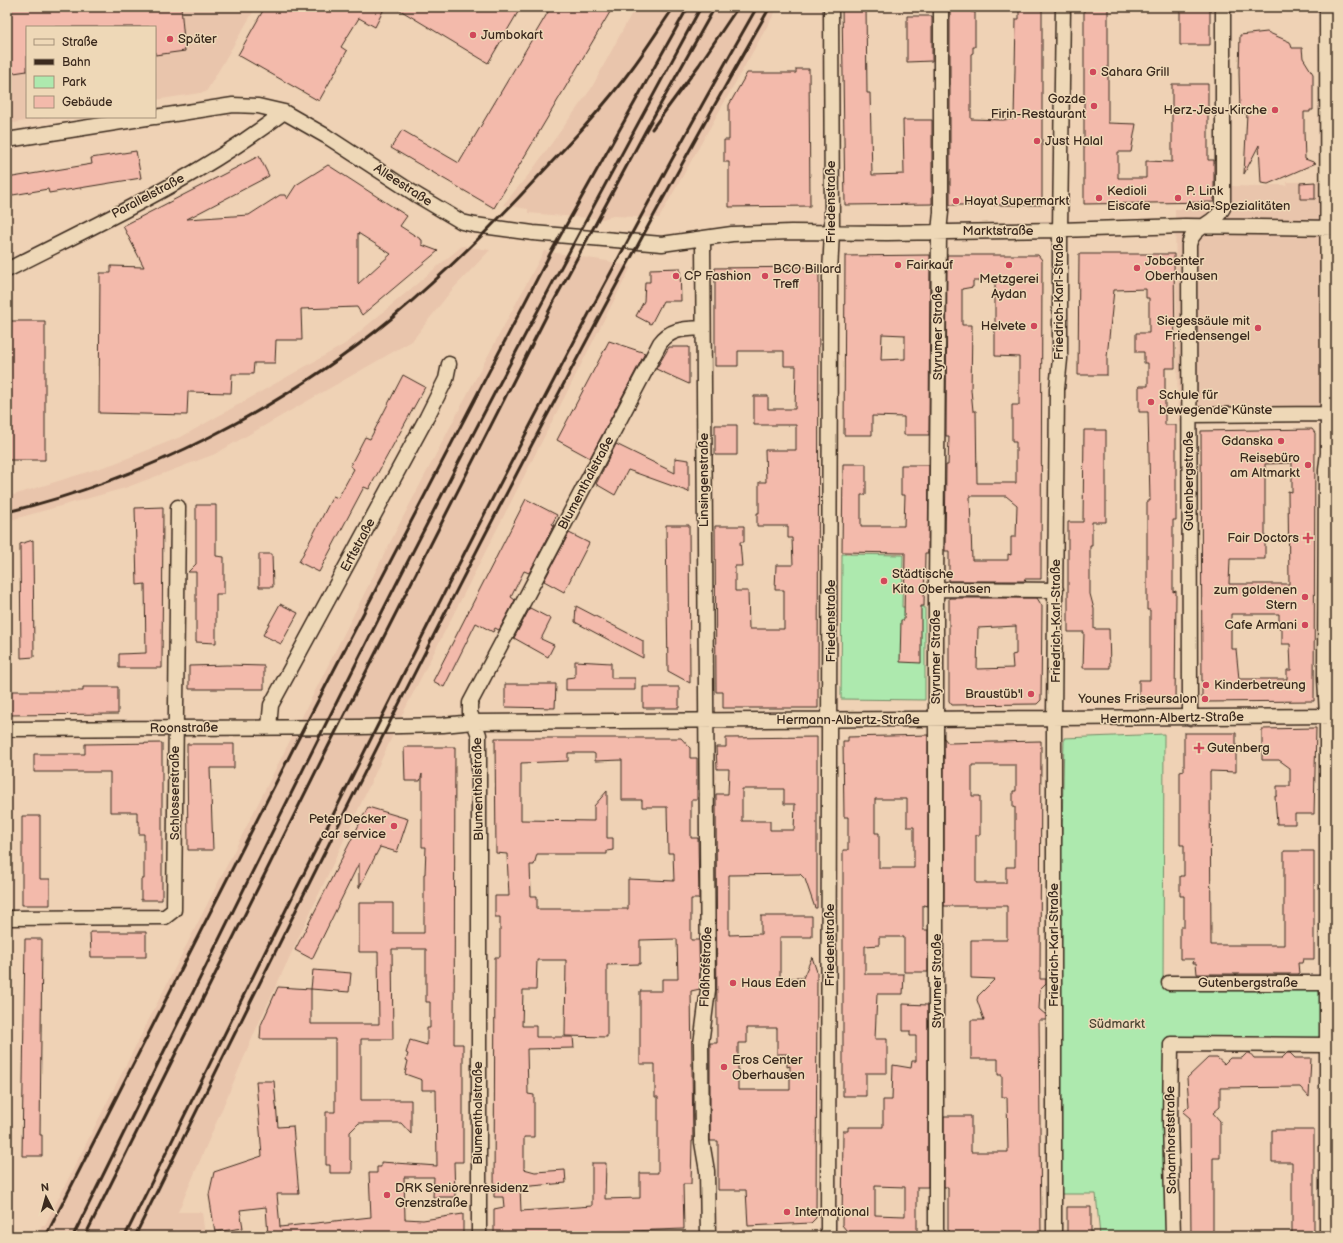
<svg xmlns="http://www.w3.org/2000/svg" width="1343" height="1243" viewBox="0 0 1343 1243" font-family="'Balsamiq Sans',sans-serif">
<rect width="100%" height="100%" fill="#efd2b5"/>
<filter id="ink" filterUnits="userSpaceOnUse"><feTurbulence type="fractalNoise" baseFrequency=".025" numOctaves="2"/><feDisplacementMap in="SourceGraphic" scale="8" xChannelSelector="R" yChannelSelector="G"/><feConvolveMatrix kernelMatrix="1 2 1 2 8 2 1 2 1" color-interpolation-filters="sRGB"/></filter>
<g filter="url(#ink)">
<!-- built -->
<path fill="#e9c5ac" d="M7,7h249l-50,85 -51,8v-73h-128v90h24l-44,7z
M635,7h143l-119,211 -46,-2 -10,3 -40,-3 -35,-3v-4l-25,-4 27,-32 61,-84z
M1287,182h33l4,241 -146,-1 -3,-213 55,-1 1,-22 37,1v-2h15l3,1z
M462,246l28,4 -39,41 -39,50 -197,113 -90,34 -118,33v-24l106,-33 70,-28 162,-92z
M544,251l63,10 24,6 -227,444 -147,316 -79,185h24l3,24h-168l5,-11h3l355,-702 69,-132z"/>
<!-- green -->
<path fill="#ade9ae" stroke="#748a66" d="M842,554l61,1 -1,52h23v93l-84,-1z
M1164,734l-1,253 156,-3 8,61 -156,-1 2,192h-73l-4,-42h-42l10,-456z"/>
<!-- building -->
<path fill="#f3baab" stroke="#3b2a1e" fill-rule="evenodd" d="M7,7h174l4,44 -30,4v-28h-128v44l-20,3z
M265,7h120l-10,20 -16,-9 -18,29 6,4 -28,50 -81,-46z
M395,7h126l-33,56z
M551,7h62l-119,201 -103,-60 11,-18 57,33z
M842,7h24l1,86h3l2,82 32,-1 -1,-54h29v84l-87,1z
M950,7h21v5h4v35h-2v6l-2,1v65l32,1 11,-1 2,-100h3v-12h23v198h-92z
M1084,7h24v116l28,1 -5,28h-13v26h28v-17l26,1v-78h36v76h6v42l-130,2z
M1180,7h30v38h-30z
M907,16h25v45l-25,1z
M1267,32l23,10 2,6h10l1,10 10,16v36h-3v2h-6v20l1,27 11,4 -48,21 -7,-1 -2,-38 -15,29 3,-61h-7l-1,-41 1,-37z
M796,69h13l1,137 -81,1v-45h-5v-22h5v-35l18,-32h49z
M136,151l5,27 -92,15 -1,-4 -41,7v-18l85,-14 -1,-6z
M259,156l10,20 -82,43 62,-4 31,-20h5l2,4 9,-14 32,-20 79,51 -7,10 22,14v5l16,6 -76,64 -5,-8 -56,2 1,31h-26l-1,23h-21l-1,11h-21l-1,19 -43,-1 -1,23 -88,-2 1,-140h11v-7l33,1 -21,-41zM358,233l33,21 -33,30z
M1315,182v17h-15v-16z
M1079,254h95l1,114h-10v57h11v95h-3v72l3,-1 -1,111 -36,1v-23h11v-70h-3v-109h3l-2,-89h-9v-26h9v-23h-4v-11h-8v-19h13v-35h-3v-9l-32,1 -7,67v18h-29z
M930,255l-1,180h-25v-18l-32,-1v19h-28l1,-179zM882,334l23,1v24l-24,1z
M947,255h91l4,5 -1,319h-17l2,2h-77v-30h-4l1,-86h2l1,-29h-3zM973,281h22v75l24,1v48h-7v37h4v41h-39l-1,-72h-3l-2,-21 1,-65h-10v-36l11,-2zM970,496h36l11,9 -1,32h-5v18l-3,-1v6h-36z
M819,267l-1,441h-95v-16h-7l-1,-166h29v16h-4l2,24h-7v25h13l1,38h35v-39h-9l1,-25h17l-1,-27h-4v-12h-31v-13h2v-31h7l-1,-32h31v-25h-42v-29h14v13h27l1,-43h-12v-15h-46v15h-23v-98z
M680,268l1,33h-18l-12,23 -15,-8 8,-15 1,-19h5v-13z
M7,321h38v139h-38z
M609,341l36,12 -55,105 -33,-18z
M669,347h20v37l-33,-15z
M403,375l22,12 -56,102 -5,-2 -45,85 -20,-10 34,-66 5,2 16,-29 -4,-3 15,-29 5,2z
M715,425h22v30h-22z
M1312,429l3,4 -1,268 -109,1 -3,-4 -1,-267zM1292,463v29l-4,-1 1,93h-60l1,-25h35v-95zM1231,614h48v15h3v15h8l1,26h-4v9h-48l-3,-30h-5z
M1084,430h22v92h-14v24h-2v48l4,15v20h15l1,39h-27l1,-36h-16v-110h15z
M616,444l59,29v-15l14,2v32l-61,-22 -13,25 -19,-11z
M843,464h23v31h-5v31h43l1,-31h-4v-30h28l-1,88h-3l-1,53h-3v57l-21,-1 1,-42h3l1,-67 -63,-1z
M526,499l31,16 -5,9 2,1 -25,48 -5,-2 -13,26 4,3 -16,30 -4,-2 -2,4 -17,-9 -32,64 -11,-6z
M196,505h20v51l8,1v37h-8v49l-20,-1v-70h-8l8,-8z
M163,507l-1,161h-43v-14l27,-1 -1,-69 -8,1 -2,-77z
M666,525h23l1,158 -22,-12z
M569,533l20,10 -25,49 -20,-11z
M33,540l1,117 -13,1 -1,-114z
M259,554h13l1,33h-14z
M949,598h88l5,8 -1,94 -4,4 -85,1 -3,-4zM1016,626v28l-4,1 1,13 -36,1 1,-41z
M280,604l18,9 -17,31 -18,-9z
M576,606l67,35v17l-68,-36z
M530,608l21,11 -10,20 13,6 -6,12 -34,-19z
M575,661l36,2v15h24v12h-69v-12l9,-1z
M227,665l37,1v23h-75v-23z
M505,684h51l-1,24 -50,-1z
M83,687h35v27l-111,1v-24h76z
M643,687h36v21h-36z
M1316,728l-2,86h-19v10h-18l-2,-28h2v-10h13v-18l-11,-8h-17v-31z
M1184,733h52v39l-26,-1 1,174h73v-94h30v108h-11l-1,4h-4l1,11h-102l-1,-11h-3l1,-4h-14v-32h4v-31h-4v-20h4v-31h-4v-73l4,-1z
M928,735v171l-5,-1v25h5v42h-24v-35h-25v8l-14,1v28h39l-1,20h-26l-2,45h12v34h-21v23h-23v-246h5v-33h-4l-1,-76h5v-4zM875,799h32v28h7v41h-35v-35h-4z
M817,737v171h-2l-10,-29 -5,-5 -71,1v60l32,-1v-18h51v21h-32v41h23l9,-21 5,15 -1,246 -5,5 -63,3 -2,-36h-28v-49h-8v-98h7l-1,-249h12l1,-25h-12l-1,-22h10v-9zM742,789h42v15h11l-1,26h-24v-9h-28zM747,1028h30v26h10v13l3,-1v24h-52v-47h9z
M495,738h186l9,10v10h7v42h-6v38h7l1,61h-8v41h8l1,49 -9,2 2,150h-1l-1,43h-8l1,45 -80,3 -51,4h-59v-27l10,-2 -1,-10h-9l1,-240h5v-40h-5v-21h14l-2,-42 -11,-1zM568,753h25l2,1v7l27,-1v40h20v7h25l1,46h5l1,28 -46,-2v30h-91v-13h-6l-1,-31h4l3,-11h70v-3l6,-1v-12h-6v-47l-13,15v15l-73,-1v-57l47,-2zM677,939l1,40h-16v12h-22v73h15v33h3v76h-18v25l-35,1 1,-36h-14v43l-71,5 -1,-24 46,-4 -1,-13 -30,2 -11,-3v-32h10v-42l-6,-1 -1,-45 47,-1 -1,-11h-37v-11h-14l1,-36h13l1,-30h29l-1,76 42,1v-72l33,-1v-24z
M944,738l4,5 93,-2 -1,238h6v5l-6,6 -1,19 7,6v5h-7l2,216h-23v-3h-48v3h-22v-49h-4v-71h27v36h37l-1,-55h-5v-22h-4v-16h-27v-39h13l-7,-20 1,-4 17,-17 -24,-1v-38h36v-34h-63zM972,765h44v26h-3v16h2v60h-9v16h-30v-48h4v-39h-8z
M162,743v157h-21v-21h3v-45h-5v-13h-2v-9h-27v-40h-76v-18h51v-10z
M187,744h47v24h-24l3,82h-25z
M404,747h51l-1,297h9v118h-9l1,35h-22l1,-20h-30l1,42 18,1 40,-6v22h-195l-2,-29 -26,3 3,18 -28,4 -6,-37 5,-23 48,-16 -6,-75h18l4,46 15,-1 6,68h-22l3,33 91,-10 -2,-44h8v-6h4v-5l56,4 -1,-76h-14v-10l-17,-6 3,-13 -2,-1 2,-6 -2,-1 4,-13 17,5v-17h3v-26h-4v-53h-34l1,90h-32v61h50v34l-10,-11h-42l-9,9v28l2,2v11h-22v-8h-4v-53h9v-73h-75l1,-14 17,-38 33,2v35h68l-1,-72h-19v-49h34v30h31v-59h1l1,-27h-4v-73l-2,7h-15z
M368,807l40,12 -11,33 -17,-5 -21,41v-25l-47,96 -17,-9z
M22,816h18v63h10v26h-28z
M90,932h56v25h-55z
M25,939h17l-2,196h2v21h-20z
M313,970l38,3 -2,19 -38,-3z
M903,1004l25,1v182h-11v49h-61l-10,-6 -4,-5 1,-94h5v-4h35v-27h9l1,-35 18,3 1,-7h4v-25h-6v-5h-7zM875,1186l30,1v29l-30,-1z
M1247,1053h3l4,5h28l5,-5h3l5,5h16l-2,39 -9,-10 -80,1v19l-7,6 7,8v37h-7v78h-22l-1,-118 -7,-6 6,-6 -2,-28 21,-20h9l7,6 6,-6h12z
M1272,1130h42v106h-22v-74h-20z
M1067,1207h24v29h-24z"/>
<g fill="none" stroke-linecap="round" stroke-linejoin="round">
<!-- street casing -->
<g stroke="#3b2a1e" stroke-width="17">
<path id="street" d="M1327,7l1,446 -2,17 -1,208 2,38v520
M155,117l78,-12 25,1 26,6 42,24 89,58 47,28 13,3 58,8 129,11 70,-10 59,-2 96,1 173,-3 125,-4 151,2
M7,140l146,-23
M703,239l5,751 -7,54 1,98 5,29 1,65
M7,270c94,-48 193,-93 277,-158
M1189,415l139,-1
M936,589l120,1
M1190,718l-1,-473c3,-19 26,-20 34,-37v-201
M269,727l2,-22 156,-288 19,-38 3,-15
M7,729l353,-2 83,-2 30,-3 863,-6
M7,918l158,-1 9,-7 4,-403
M1169,983h158
M479,1236v-501l-9,-22v-10l190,-360c11,-15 26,-14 43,-15
M828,1236l2,-963 2,-42 -1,-224
M936,1236v-647l3,-357 2,-20v-205
M1054,1236v-517l3,-330 3,-30v-129l3,-223
M1173,1236l-3,-115 1,-77 156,1"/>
</g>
<!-- street -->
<use href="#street" stroke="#eed8b7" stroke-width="14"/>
<!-- rail -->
<path stroke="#3b2a1e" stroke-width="3" d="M652,129l47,-64 39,-58
M7,512c138,-33 275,-103 385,-194 50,-42 98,-89 142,-137 35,-37 69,-73 99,-114 14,-19 27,-40 41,-60
M46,1236l248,-489 256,-493 138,-247
M73,1236c124,-251 246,-503 374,-751 82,-161 168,-319 254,-478
M85,1236l243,-489 226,-446 92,-171 69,-123
M125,1236c204,-413 404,-828 632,-1229
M135,1236c204,-414 406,-828 635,-1229"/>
</g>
</g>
<!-- markers -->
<g fill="#d1495b" stroke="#eed8b7" stroke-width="1.5">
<circle cx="473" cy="35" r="4"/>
<circle cx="170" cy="39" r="4"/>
<circle cx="1093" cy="72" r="4"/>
<circle cx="1094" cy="106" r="4"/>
<circle cx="1275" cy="110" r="4"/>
<circle cx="1037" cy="141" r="4"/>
<circle cx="1099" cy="198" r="4"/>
<circle cx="1178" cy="198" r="4"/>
<circle cx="956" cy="201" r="4"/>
<circle cx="898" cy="265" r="4"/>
<circle cx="1009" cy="265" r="4"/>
<circle cx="1137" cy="268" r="4"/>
<circle cx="676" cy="276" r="4"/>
<circle cx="765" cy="276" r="4"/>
<circle cx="1034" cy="326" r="4"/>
<circle cx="1258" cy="328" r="4"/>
<circle cx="1151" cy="402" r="4"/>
<circle cx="1281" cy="441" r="4"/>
<circle cx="1308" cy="465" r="4"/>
<path d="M1306 532h4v4h4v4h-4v4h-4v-4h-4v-4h4z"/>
<circle cx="884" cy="581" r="4"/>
<circle cx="1305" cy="597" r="4"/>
<circle cx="1305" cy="625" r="4"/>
<circle cx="1206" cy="685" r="4"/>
<circle cx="1031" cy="694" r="4"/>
<circle cx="1205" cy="699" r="4"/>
<path d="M1197 742h4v4h4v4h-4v4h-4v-4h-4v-4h4z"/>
<circle cx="394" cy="826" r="4"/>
<circle cx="733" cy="983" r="4"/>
<circle cx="724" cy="1067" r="4"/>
<circle cx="387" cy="1195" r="4"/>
<circle cx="787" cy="1212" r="4"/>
</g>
<g text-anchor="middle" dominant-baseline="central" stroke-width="3" stroke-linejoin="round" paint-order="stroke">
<!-- poi labels -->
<g font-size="13" fill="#3b2a1e" stroke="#eed8b7" text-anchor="start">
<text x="481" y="35">Jumbokart</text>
<text x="178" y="39">Später</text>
<text x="1101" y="72">Sahara Grill</text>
<text x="1086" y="99" text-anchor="end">Gozde<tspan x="1086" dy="15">Firin-Restaurant</tspan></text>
<text x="1267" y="110" text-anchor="end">Herz-Jesu-Kirche</text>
<text x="1045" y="141">Just Halal</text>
<text x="1107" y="191">Kedioli<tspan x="1107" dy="15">Eiscafe</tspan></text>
<text x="1186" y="191">P. Link<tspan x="1186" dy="15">Asia-Spezialitäten</tspan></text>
<text x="964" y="201">Hayat Supermarkt</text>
<text x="1145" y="261">Jobcenter<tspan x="1145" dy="15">Oberhausen</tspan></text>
<text x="906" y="265">Fairkauf</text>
<text x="773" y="269">BCO Billard<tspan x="773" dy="15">Treff</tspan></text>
<text x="684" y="276">CP Fashion</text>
<text x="1009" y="279" text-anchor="middle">Metzgerei<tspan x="1009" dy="15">Aydan</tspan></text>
<text x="1250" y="321" text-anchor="end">Siegessäule mit<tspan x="1250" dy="15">Friedensengel</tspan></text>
<text x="1026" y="326" text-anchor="end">Helvete</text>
<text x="1159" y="395">Schule für<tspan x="1159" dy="15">bewegende Künste</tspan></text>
<text x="1273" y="441" text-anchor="end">Gdanska</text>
<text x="1300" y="458" text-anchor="end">Reisebüro<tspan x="1300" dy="15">am Altmarkt</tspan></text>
<text x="1299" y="538" text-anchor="end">Fair Doctors</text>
<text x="892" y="574">Städtische<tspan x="892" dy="15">Kita Oberhausen</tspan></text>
<text x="1297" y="590" text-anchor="end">zum goldenen<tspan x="1297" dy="15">Stern</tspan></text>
<text x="1297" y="625" text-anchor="end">Cafe Armani</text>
<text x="1214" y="685">Kinderbetreung</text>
<text x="1023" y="694" text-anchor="end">Braustüb'l</text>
<text x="1197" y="699" text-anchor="end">Younes Friseursalon</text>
<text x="1207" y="748">Gutenberg</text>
<text x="386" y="819" text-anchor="end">Peter Decker<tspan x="386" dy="15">car service</tspan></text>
<text x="741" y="983">Haus Eden</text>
<text x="732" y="1060">Eros Center<tspan x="732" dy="15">Oberhausen</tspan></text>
<text x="395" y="1188">DRK Seniorenresidenz<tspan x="395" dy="15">Grenzstraße</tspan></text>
<text x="795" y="1212">International</text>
</g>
<!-- street labels -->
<g font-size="13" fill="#3b2a1e" stroke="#eed8b7">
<text transform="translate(403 185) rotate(33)">Alleestraße</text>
<text transform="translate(148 196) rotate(-28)">Parallelstraße</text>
<text transform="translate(831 202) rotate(-90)">Friedenstraße</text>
<text x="998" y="231">Marktstraße</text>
<text transform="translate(1059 298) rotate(-90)">Friedrich-Karl-Straße</text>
<text transform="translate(938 333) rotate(-90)">Styrumer Straße</text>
<text transform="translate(704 480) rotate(-90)">Linsingenstraße</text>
<text transform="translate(1189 481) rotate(-90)">Gutenbergstraße</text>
<text transform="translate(586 483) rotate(-62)">Blumenthalstraße</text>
<text transform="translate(358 545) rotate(-62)">Erftstraße</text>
<text transform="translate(831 621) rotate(-90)">Friedenstraße</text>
<text transform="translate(1056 621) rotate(-90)">Friedrich-Karl-Straße</text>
<text transform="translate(936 657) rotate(-90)">Styrumer Straße</text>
<text transform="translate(1172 718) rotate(-1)">Hermann-Albertz-Straße</text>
<text x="848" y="720">Hermann-Albertz-Straße</text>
<text transform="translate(184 728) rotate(-1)">Roonstraße</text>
<text transform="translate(478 789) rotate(-91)">Blumenthalstraße</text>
<text transform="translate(175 793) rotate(-90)">Schlosserstraße</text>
<text transform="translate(830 945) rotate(-90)">Friedenstraße</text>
<text transform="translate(1054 945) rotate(-90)">Friedrich-Karl-Straße</text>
<text transform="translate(706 967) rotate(-88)">Flaßhofstraße</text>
<text transform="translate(937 981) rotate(-90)">Styrumer Straße</text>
<text x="1248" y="983">Gutenbergstraße</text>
<text transform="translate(478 1113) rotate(-90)">Blumenthalstraße</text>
<text transform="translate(1171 1140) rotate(-91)">Scharnhorststraße</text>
</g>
<!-- park labels -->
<g font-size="13" fill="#4c4734" stroke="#eed8b7">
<text x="1117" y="1024">Südmarkt</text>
</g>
</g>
<!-- margin -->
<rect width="1343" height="1243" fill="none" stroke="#eed8b7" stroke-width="24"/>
<rect x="12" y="12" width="1319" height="1219" fill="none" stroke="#3b2a1e" stroke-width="1.5" filter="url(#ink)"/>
<!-- legend -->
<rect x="26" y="26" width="130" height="92" fill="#eed8b7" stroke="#a6927a"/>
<rect x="34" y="39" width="20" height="6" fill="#eed8b7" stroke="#a6927a"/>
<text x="62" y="46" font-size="12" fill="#3b2a1e">Straße</text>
<rect x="34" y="59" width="20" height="6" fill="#3b2a1e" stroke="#a6927a"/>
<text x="62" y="66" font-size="12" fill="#3b2a1e">Bahn</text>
<rect x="34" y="76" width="20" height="12" fill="#ade9ae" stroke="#a6927a"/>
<text x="62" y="86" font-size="12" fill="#3b2a1e">Park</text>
<rect x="34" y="96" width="20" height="12" fill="#f3baab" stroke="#a6927a"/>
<text x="62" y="106" font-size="12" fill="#3b2a1e">Gebäude</text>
<!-- north arrow -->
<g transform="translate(46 1197) rotate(354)" stroke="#eed8b7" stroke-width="3" paint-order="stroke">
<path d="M0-3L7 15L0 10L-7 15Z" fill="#3b2a1e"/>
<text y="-6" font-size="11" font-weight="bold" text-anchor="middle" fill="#3b2a1e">N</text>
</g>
</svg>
